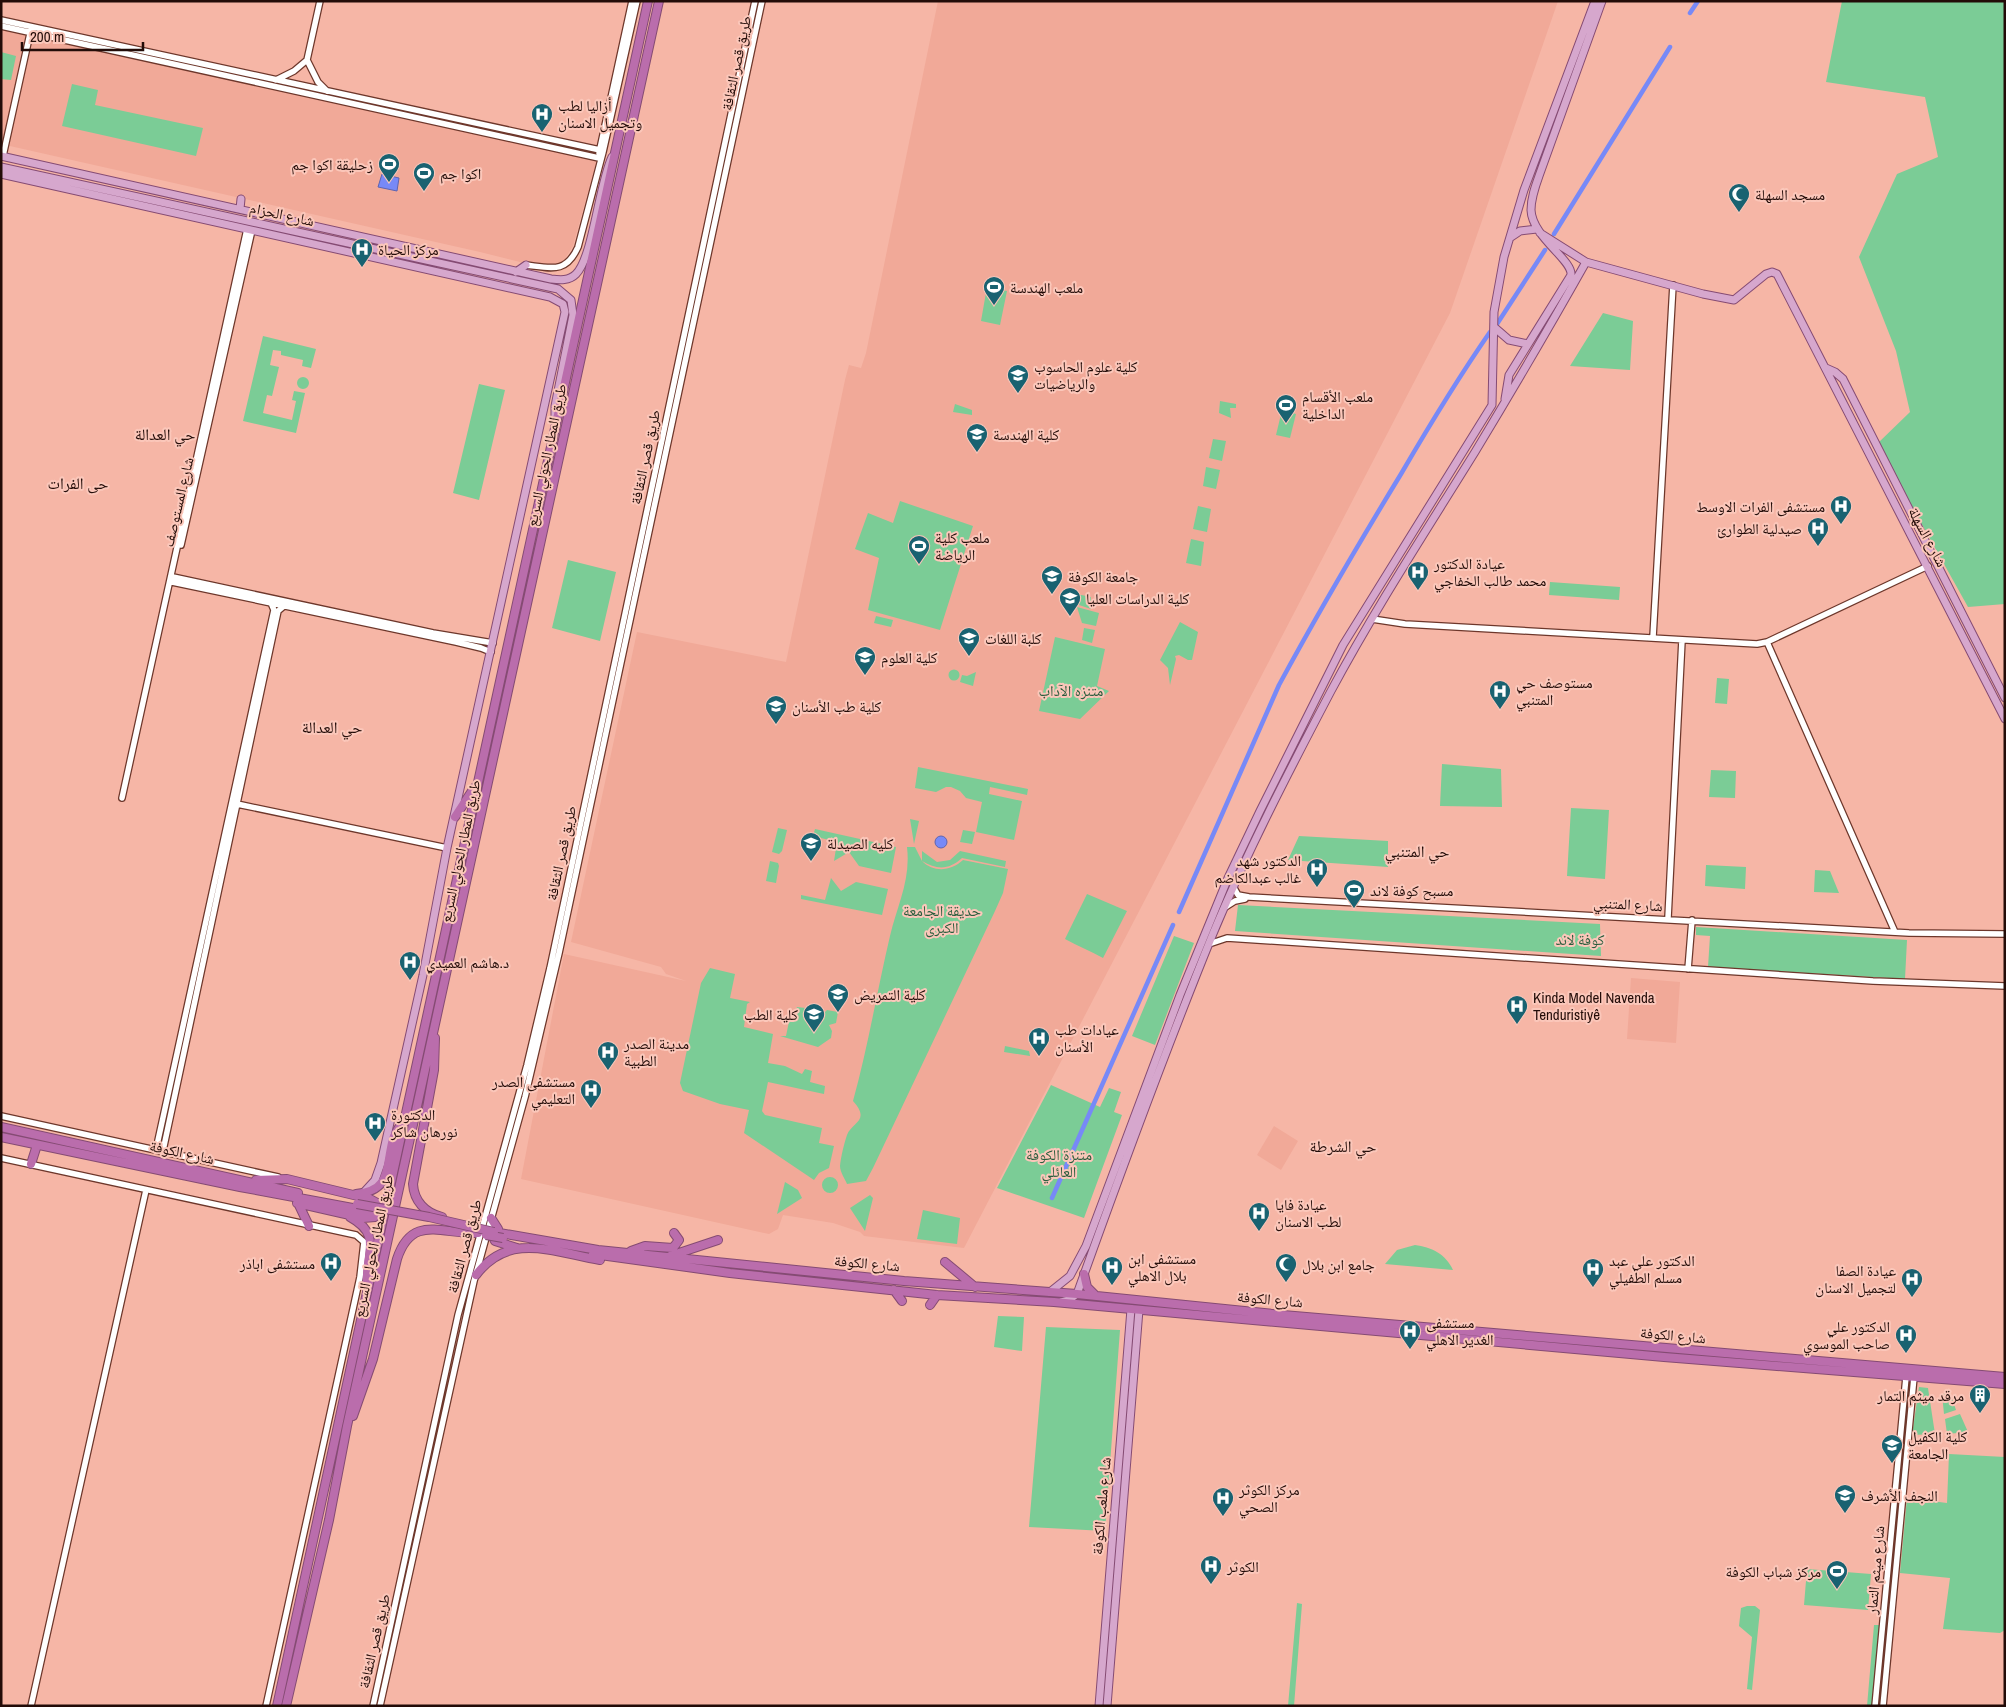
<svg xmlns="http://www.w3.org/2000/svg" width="2006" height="1707" viewBox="0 0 2006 1707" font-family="'Archivo Narrow','Noto Naskh Arabic',sans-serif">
<rect width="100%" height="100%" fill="#f6b6a6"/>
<!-- built -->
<path fill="#f1a998" d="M938,1h620l-108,312 -486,935 -100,-12 -4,-4 -27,-9 -50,-8 -5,14 -9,5 -248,-55 43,-225 122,27 -20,-7 -5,-7 -90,-25 66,-310 149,30 59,-282 4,-15 12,3 5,-15z
M1,27l596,132 -24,87 -10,16 -13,7 -22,-1 -4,-1 -4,-5 -40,-10 -479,-108z
M1631,978l49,4 -4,61 -49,-4z
M1274,1126l24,15 -17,29 -24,-15z"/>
<!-- green -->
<path fill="#7bcc96" d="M1842,1h163v603l-37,3 -91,-163 33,-32 -14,-61 -37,-94 38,-83 41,-17 -13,-60 -99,-15z
M1,52l15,4 -5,24 -10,-1z
M72,84l26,6 -3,15 108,23 -7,28 -134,-30z
M987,287l20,4 -7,34 -19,-4z
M1603,313l30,8 -3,49 -60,-4z
M263,336l53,13 -5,19 -9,-2 1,-6 -22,-5v-4l-8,-1 -3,15 9,2 -7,29 -5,-1 -4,18 29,7 4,-19 -4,-1 2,-9 11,2 -9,40 -53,-12z
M297 383a6 6 0 1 1 12 0a6 6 0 1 1-12 0Z
M479,384l26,6 -26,110 -26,-7z
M1220,401l16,3v4h-6l1,10 -12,-5z
M955,404l17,6v5l-19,-3z
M1282,410l14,4 -6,24 -14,-3z
M1213,439l13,2 -4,20 -13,-3z
M1206,467l14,3 -4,19 -13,-3z
M900,501l73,25 -33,104 -72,-20 11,-52 -24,-9 13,-36 25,10z
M1198,506l13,3 -4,23 -14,-3z
M1191,539l13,3 -3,24 -15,-3z
M568,560l48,12 -16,69 -48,-13z
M1550,582l70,5 -1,13 -70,-5z
M1072,593l19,4v12l-12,-4z
M1077,607l22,6 -3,13 -14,-3z
M876,616l17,4 -2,7 -17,-4z
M1180,622l18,10 -6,28h-4l-9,-5 -4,1 1,3 -6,26 -2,-17 -8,-8z
M1084,628l11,2 -3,13 -10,-3z
M1055,637l50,12 -8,37 12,5 -29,28 -41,-8z
M948.5 675a5.5 5.5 0 1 1 11 0a5.5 5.5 0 1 1-11 0Z
M976,672l-3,14 -13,-4 2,-7 5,1z
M1717,678l12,1 -2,25 -12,-1z
M1442,764l59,5 1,38 -62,-1z
M918,767l110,22 -1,6 -37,-8 -1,7 33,7 -8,39 -38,-8 6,-30 -16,-4 -6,-7 -9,-4h-5l-10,5 -21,-4z
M1711,770l25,1 -1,27 -26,-1z
M1571,808l38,2 -4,69 -38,-3z
M910,819l9,2 -5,23z
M778,828l9,2 -5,21 -3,3 -7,-2z
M815,829l81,18 -5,26 -32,-7 -10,-14 -15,9 3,-19 -24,-6z
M963,830l12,2 -3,12 -12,-2z
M1299,836l89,5v26l-100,-7z
M907,847h8l7,14v-10l15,11 13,-2 10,-9 46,10 -1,6 -43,-9c-13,12 -25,12 -40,3 12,12 29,10 41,-1l45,9 -5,24 -8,18 -122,257 -7,13 -19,3c-2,-5 -7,-12 -7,-18 1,-10 4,-22 7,-31 5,-13 24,-14 6,-34 15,-54 24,-110 37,-165 7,-30 21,-56 17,-89z
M770,861l8,2 1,3 -3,17 -10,-2z
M1706,865l40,2 -1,22 -40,-3z
M1815,870l15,1 9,22 -25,-1z
M831,878l10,13 15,-9 32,7 -6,26 -81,-16v-4l24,5z
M1087,894l40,17 -24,47c-13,-7 -25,-12 -38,-19z
M1238,905l362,19 1,32 -366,-25z
M1696,927l211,13 -2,39 -197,-12 2,-31 -14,-1z
M1174,936l20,7 -39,102 -23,-9z
M710,968l25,6 -5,24 20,4 -3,2 -3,23 29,7 -5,29 17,3 17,8 3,-5 7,2 -2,11 15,4 -1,8 -56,-12 -6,29 3,4 57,13 -3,15 15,3 -5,22 -10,5 -5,7 -70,-47 5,-23 -29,-6 -37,-13 -3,-8 21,-100z
M797,1007l17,2 7,7 6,-6 11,2 -2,11 -7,2 3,6 -1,7 -13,9 -38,-11h6l5,-24 4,1z
M1005,1046l24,5 1,5 -26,-4z
M1051,1085l49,22 9,-19 12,4 -7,20 8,3 -38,103 -87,-30z
M822 1185a8 8 0 1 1 16 0a8 8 0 1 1-16 0Z
M785,1182l13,8 4,8 -25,16z
M870,1195l3,3 -8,33 -15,-23z
M923,1210l37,8 -3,26 -40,-5z
M1415,1245c16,2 31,9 38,25l-68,-6 12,-14z
M998,1316l26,1 -2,34 -28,-4z
M1046,1327l74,3 -15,201 -76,-4z
M1919,1387l9,1 7,46 -23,1z
M1950,1393l6,17 -12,4 -2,-20z
M1960,1414l8,18 -21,2 -2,-15z
M1949,1454l56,3v173l-5,3 -57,-4 7,-51 -50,-5 7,-75 40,5z
M1807,1569l64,5 -3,36 -64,-5z
M1297,1603l5,1 -8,102h-6z
M1747,1606h8l5,4 -8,80 -5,-1 5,-52 -13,-11 2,-18z
M1874,1625h7l-7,81h-7z"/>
<!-- water -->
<path fill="#7789f7" stroke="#5e64af" d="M382,174l17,4 -2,13 -19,-4z
M935 842a6 6 0 1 1 12 0a6 6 0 1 1-12 0Z"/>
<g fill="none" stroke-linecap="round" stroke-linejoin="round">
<!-- canal -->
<path stroke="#7789f7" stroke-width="4.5" d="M1690,13l8,-12
M1554,234l116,-187
M1497,324l48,-74
M1179,912l100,-227c39,-72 80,-142 122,-211 28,-48 57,-96 89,-142
M1052,1198l121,-273"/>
<!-- minor casing -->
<g stroke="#6d372b" stroke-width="8">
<path id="minor" d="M1,20l599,130
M1,26l598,132
M307,60l13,-59
M307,60l11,22 9,9
M276,80l18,-9 13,-11
M599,153l33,-152
M3,156l28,-127
M526,265c25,3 40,9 52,-18l25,-95 34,-151
M181,545l71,-315
M173,577l260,56 60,10
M172,582l284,60 25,6 10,4
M1372,619l33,5 352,20 10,-2 161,-76
M1653,637l20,-352
M1767,642l128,290
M122,798l125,-569
M237,804l210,44
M1234,888l4,7 11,2 660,36 96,1
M1224,908l11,-7 10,-2
M1668,918l14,-278
M1209,944l18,-6 646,43 132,5
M1688,969l4,-49
M1,1116l277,61
M159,1151l5,-5 114,-535 6,-5
M159,1151l-2,-6 117,-535 -3,-7
M1,1158l355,77 8,7 -4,35 -94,429
M31,1706l115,-516
M373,1706l85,-391 69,-250 23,-97 205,-967
M380,1706l94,-425 51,-184 34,-144 203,-952
M1875,1706l31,-329
M1883,1706l31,-329"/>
</g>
<!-- major casing -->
<g stroke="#854b73" stroke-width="9">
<path id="major" d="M1,156l550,123c9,1 18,2 25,-5 17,-17 23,-90 36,-117
M1,167l557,122 13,11 2,15 -18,91v15
M1,174l549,123 13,7 2,8 -118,536 -24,127 -42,188 -6,17 -11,12
M240,209l1,-10
M1511,237l9,-6 17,-2
M1586,262l117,32 31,6 32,-26 6,-2 5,2 228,445
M516,272l10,-7
M1494,327l15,13 19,4
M1826,368l9,4 8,7 162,319
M1505,399l4,-24 62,-100c2,-15 -39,-38 -40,-65 0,-12 4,-23 8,-34l63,-175
M1050,1292l20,-16 16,-30 94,-251 48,-117 32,-67 83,-166 149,-240 2,-93 10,-55 20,-67 71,-189
M1061,1302l8,-2 8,-6c43,-120 87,-240 135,-358 35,-84 77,-165 119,-245 44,-82 95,-160 144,-239 38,-63 75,-126 111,-190l-46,-29
M1099,1706l32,-397
M1107,1706l32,-396"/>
</g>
<!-- highway casing -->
<g stroke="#854b73" stroke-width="10">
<path id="highway" d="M455,817l19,-29
M435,1038l-1,32 -21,114c1,17 12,29 29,33
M1,1127l297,66
M1,1137l239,50 134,25
M31,1164l6,-19
M256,1180l31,-1 83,20 9,5 1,5 -5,8 -12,1 -66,-15
M356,1194c37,-4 29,-27 37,-55 2,-7 8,-14 12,-20
M298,1203l11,23
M350,1217c33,18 15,36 17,66
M491,1218l7,11
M494,1232l104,18 306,31 173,13 206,21 722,62
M494,1232l-1,5 2,4 22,7
M631,1251l14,-5 28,2 6,-8 -5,-7
M593,1254l137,19 207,22 117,7 610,55 341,27
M670,1256l48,-16
M945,1262l30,25
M1084,1274l3,13 8,8
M476,1275c33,-44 77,-23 124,-15
M894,1290l8,11
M930,1305l7,-10
M353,1416l20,-57 24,-100c15,-46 46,-24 81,-26
M277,1706l371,-1705
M286,1706l43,-186 18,-94 312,-1425"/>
</g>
<!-- minor -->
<use href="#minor" stroke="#fff" stroke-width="5.5"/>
<!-- major -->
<use href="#major" stroke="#d6a7cd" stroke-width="7"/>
<!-- highway -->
<use href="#highway" stroke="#ba6dac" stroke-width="8"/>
<!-- highway-bridge casing -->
<g stroke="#854b73" stroke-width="10" stroke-linecap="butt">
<path id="highway-bridge" d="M357,1204l72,13 65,15
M486,1235l17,3"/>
</g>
<!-- highway-bridge -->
<use href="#highway-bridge" stroke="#ba6dac" stroke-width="8"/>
</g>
<!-- icons -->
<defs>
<g id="hospital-pin" transform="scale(1.125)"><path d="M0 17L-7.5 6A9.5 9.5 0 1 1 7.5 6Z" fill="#196271" stroke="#fbc7ba"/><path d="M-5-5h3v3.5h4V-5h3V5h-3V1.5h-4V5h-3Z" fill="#fff"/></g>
<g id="stadium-pin" transform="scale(1.125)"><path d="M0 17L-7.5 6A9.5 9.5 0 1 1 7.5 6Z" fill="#196271" stroke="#fbc7ba"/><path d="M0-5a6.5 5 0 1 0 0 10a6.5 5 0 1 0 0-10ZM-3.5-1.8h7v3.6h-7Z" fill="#fff"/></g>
<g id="mosque-pin" transform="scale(1.125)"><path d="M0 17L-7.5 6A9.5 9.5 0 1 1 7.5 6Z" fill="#196271" stroke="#fbc7ba"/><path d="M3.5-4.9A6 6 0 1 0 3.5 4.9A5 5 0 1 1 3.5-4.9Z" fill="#fff"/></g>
<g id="university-pin" transform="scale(1.125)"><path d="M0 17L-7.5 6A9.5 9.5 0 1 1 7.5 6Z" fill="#196271" stroke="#fbc7ba"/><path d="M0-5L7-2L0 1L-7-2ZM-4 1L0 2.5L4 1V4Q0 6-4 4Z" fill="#fff"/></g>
<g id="building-pin" transform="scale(1.125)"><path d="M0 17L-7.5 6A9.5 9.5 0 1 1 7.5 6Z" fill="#196271" stroke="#fbc7ba"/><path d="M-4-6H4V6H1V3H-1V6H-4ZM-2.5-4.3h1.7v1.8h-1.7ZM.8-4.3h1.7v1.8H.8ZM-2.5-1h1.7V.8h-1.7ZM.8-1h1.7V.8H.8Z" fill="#fff"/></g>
</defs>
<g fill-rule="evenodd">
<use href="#hospital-pin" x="542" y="114"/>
<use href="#stadium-pin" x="389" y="164"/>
<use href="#stadium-pin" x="424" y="173"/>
<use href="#mosque-pin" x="1739" y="194"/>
<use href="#hospital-pin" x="362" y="249"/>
<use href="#stadium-pin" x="994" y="287"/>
<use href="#university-pin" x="1018" y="375"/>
<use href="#stadium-pin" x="1286" y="405"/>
<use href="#university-pin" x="977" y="434"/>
<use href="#hospital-pin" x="1841" y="506"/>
<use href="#hospital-pin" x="1818" y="528"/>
<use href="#stadium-pin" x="919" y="546"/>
<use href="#hospital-pin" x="1418" y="572"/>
<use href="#university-pin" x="1052" y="576"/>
<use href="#university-pin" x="1070" y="598"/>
<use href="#university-pin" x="969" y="638"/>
<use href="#university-pin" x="865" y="657"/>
<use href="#hospital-pin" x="1500" y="691"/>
<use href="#university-pin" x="776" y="706"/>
<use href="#university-pin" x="811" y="843"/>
<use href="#hospital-pin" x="1317" y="869"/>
<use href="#stadium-pin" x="1354" y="890"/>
<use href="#hospital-pin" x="410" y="962"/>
<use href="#university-pin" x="838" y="994"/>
<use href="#hospital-pin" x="1517" y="1006"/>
<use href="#university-pin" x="814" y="1014"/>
<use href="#hospital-pin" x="1039" y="1038"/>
<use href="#hospital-pin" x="608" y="1052"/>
<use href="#hospital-pin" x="591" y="1090"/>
<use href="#hospital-pin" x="375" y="1123"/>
<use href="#hospital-pin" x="1259" y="1213"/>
<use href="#hospital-pin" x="331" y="1263"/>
<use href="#mosque-pin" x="1286" y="1264"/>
<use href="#hospital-pin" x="1112" y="1267"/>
<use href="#hospital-pin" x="1593" y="1269"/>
<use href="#hospital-pin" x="1912" y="1279"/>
<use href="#hospital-pin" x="1410" y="1331"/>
<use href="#hospital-pin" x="1906" y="1335"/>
<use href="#building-pin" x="1980" y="1395"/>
<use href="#university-pin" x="1892" y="1445"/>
<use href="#university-pin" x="1845" y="1495"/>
<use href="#hospital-pin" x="1223" y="1498"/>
<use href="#hospital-pin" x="1211" y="1566"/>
<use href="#stadium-pin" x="1837" y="1571"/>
</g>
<g text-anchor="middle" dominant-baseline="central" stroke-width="4" stroke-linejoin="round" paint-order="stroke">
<!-- street labels -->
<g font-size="15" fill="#230c08" stroke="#fbc7ba">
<text transform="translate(736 63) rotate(-78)">طريق قصر الثقافة</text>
<text transform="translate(282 214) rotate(12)">شارع الحزام</text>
<text transform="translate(546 455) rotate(-78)">طريق المطار الحولي السريع</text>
<text transform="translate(645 457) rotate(-78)">طريق قصر الثقافة</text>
<text transform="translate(178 502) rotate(-77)">شارع المستوصف</text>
<text transform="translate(1928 537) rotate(62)">شارع السهلة</text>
<text transform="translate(460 851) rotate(-78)">طريق المطار الحولي السريع</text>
<text transform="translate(561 853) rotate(-78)">طريق قصر الثقافة</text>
<text transform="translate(1628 904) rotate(3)">شارع المتنبي</text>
<text transform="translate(182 1152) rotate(12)">شارع الكوفة</text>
<text transform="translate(373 1246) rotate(-78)">طريق المطار الحولي السريع</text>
<text transform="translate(464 1246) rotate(-75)">طريق قصر الثقافة</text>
<text transform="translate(867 1263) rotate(5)">شارع الكوفة</text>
<text transform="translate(1270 1299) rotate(5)">شارع الكوفة</text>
<text transform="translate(1673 1335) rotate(5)">شارع الكوفة</text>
<text transform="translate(1101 1506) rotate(-85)">شارع ملعب الكوفة</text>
<text transform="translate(1875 1570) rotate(-85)">شارع ميثم التمار</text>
<text transform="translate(374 1641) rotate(-77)">طريق قصر الثقافة</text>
</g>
<!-- poi labels -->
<g font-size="15" fill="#230c08" stroke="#fbc7ba" text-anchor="start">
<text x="558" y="105">أزاليا لطب<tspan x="558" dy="17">وتجميل الاسنان</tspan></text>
<text x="373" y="164" text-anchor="end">زحليقة اكوا جم</text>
<text x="440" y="173">اكوا جم</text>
<text x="1755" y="194">مسجد السهلة</text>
<text x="378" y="249">مركز الحياة</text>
<text x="1010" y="287">ملعب الهندسة</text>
<text x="1034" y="366">كلية علوم الحاسوب<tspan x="1034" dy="17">والرياضيات</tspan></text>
<text x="1302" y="396">ملعب الأقسام<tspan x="1302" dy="17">الداخلية</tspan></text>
<text x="993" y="434">كلية الهندسة</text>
<text x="1825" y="506" text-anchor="end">مستشفى الفرات الاوسط</text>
<text x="1802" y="528" text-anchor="end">صيدلية الطوارئ</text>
<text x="935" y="537">ملعب كلية<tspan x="935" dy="17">الرياضة</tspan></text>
<text x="1434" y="563">عيادة الدكتور<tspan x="1434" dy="17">محمد طالب الخفاجي</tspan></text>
<text x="1068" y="576">جامعة الكوفة</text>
<text x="1086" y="598">كلية الدراسات العليا</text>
<text x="985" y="638">كلبة اللغات</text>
<text x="881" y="657">كلية العلوم</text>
<text x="1516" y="682">مستوصف حي<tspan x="1516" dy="17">المتنبي</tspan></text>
<text x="792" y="706">كلية طب الأسنان</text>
<text x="827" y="843">كليه الصيدلة</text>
<text x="1301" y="860" text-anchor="end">الدكتور شهد<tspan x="1301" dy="17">غالب عبدالكاضم</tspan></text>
<text x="1370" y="890">مسبح كوفة لاند</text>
<text x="426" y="962">د.هاشم العميدي</text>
<text x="854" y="994">كلية التمريض</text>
<text x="1533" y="997">Kinda Model Navenda<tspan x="1533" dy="17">Tenduristiyê</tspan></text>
<text x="798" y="1014" text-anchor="end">كلية الطب</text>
<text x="1055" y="1029">عيادات طب<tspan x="1055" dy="17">الأسنان</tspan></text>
<text x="624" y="1043">مدينة الصدر<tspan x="624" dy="17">الطبية</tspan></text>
<text x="575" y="1081" text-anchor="end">مستشفى الصدر<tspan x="575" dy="17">التعليمي</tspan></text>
<text x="391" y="1114">الدكتورة<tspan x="391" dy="17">نورهان شاكر</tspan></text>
<text x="1275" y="1204">عيادة فايا<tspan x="1275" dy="17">لطب الاسنان</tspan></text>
<text x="1128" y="1258">مستشفى ابن<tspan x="1128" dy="17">بلال الاهلي</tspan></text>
<text x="1609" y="1260">الدكتور علي عبد<tspan x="1609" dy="17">مسلم الطفيلي</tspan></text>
<text x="315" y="1263" text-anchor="end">مستشفى اباذر</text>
<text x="1302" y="1264">جامع ابن بلال</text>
<text x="1896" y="1270" text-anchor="end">عيادة الصفا<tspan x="1896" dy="17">لتجميل الاسنان</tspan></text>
<text x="1426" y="1322">مستشفى<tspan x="1426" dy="17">الغدير الاهلي</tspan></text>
<text x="1890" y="1326" text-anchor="end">الدكتور علي<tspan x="1890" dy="17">صاحب الموسوي</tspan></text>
<text x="1964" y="1395" text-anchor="end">مرقد ميثم التمار</text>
<text x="1908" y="1436">كلية الكفيل<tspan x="1908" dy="17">الجامعة</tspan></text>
<text x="1239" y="1489">مركز الكوثر<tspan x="1239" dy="17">الصحي</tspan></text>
<text x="1861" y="1495">النجف الأشرف</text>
<text x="1227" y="1566">الكوثر</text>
<text x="1821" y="1571" text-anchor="end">مركز شباب الكوفة</text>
</g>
<!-- park labels -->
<g font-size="15" fill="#2a5d3d" stroke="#fbc7ba">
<text x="1071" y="690">متنزه الآداب</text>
<text x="942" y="910">حديقة الجامعة<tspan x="942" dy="17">الكبرى</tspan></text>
<text x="1580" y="939">كوفة لاند</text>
<text x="1059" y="1154">متنزة الكوفة<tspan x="1059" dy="17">العائلي</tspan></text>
</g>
<!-- neighbourhood labels -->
<g font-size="16" fill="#230c08" stroke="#fbc7ba">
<text x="165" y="434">حي العدالة</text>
<text x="78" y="483">حی الفرات</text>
<text x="332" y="727">حي العدالة</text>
<text x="1417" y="851">حي المتنبي</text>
<text x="1343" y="1146">حي الشرطة</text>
</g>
</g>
<!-- border -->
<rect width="2006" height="1707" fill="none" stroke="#230c08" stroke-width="5"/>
<!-- scale -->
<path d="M22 42v8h121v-8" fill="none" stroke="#230c08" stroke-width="2.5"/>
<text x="30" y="42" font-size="15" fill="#230c08" stroke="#fbc7ba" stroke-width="4" paint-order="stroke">200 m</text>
</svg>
